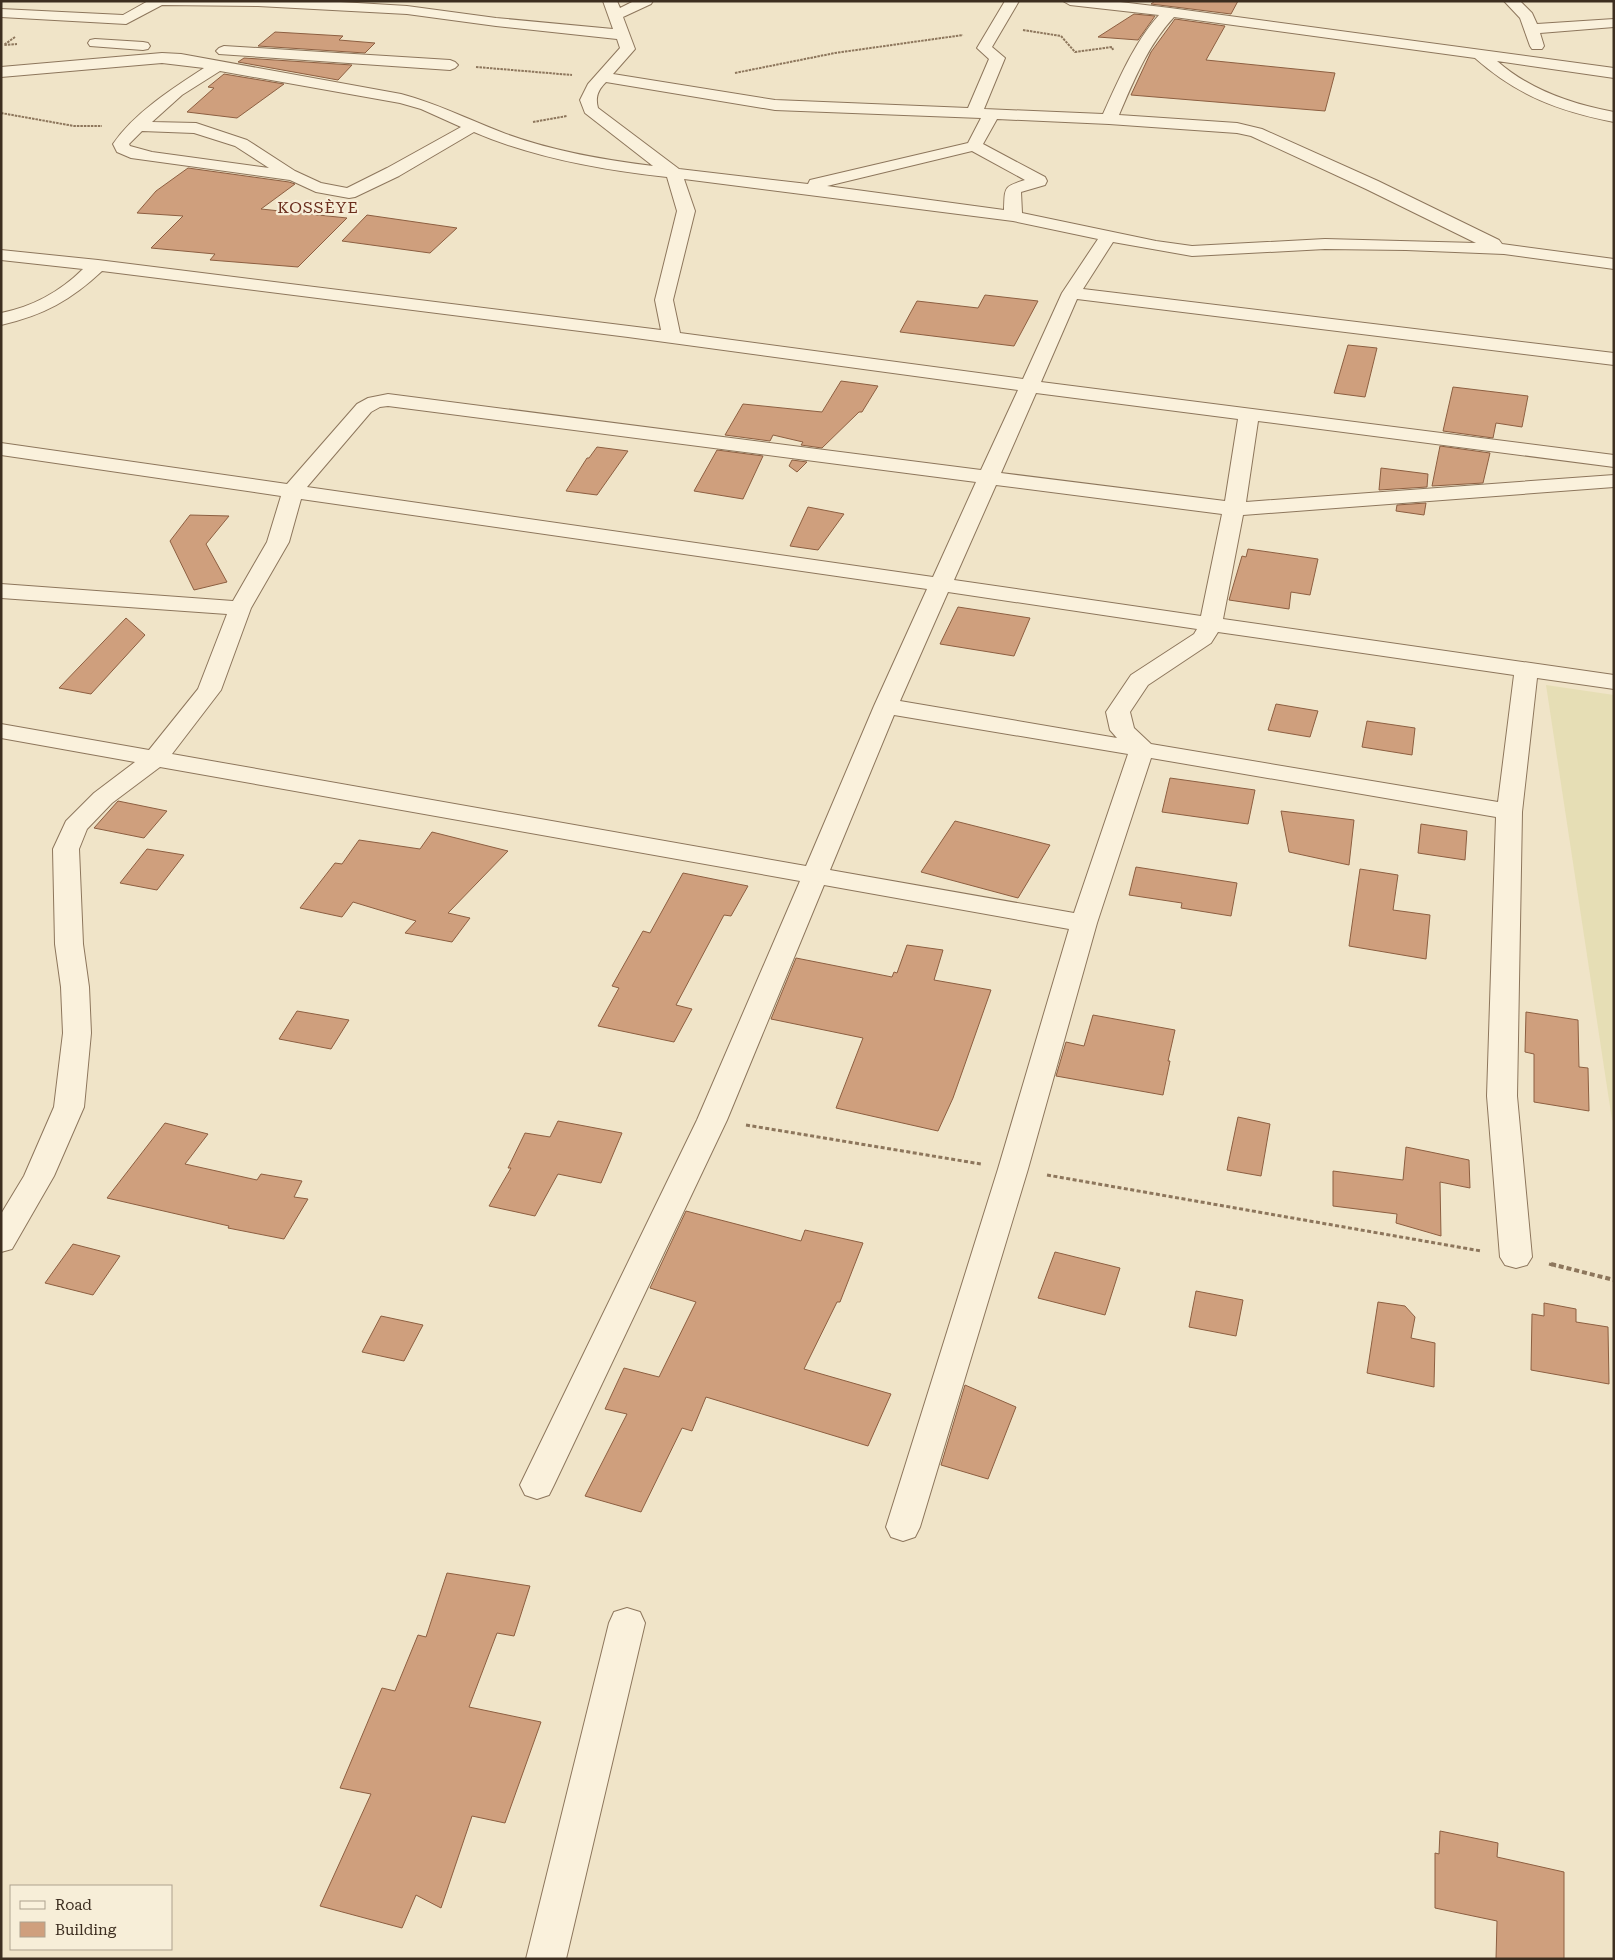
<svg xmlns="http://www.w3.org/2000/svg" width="1615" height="1960" viewBox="0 0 1615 1960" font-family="'Roboto Serif',serif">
<rect width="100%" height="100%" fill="#f0e4c8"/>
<!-- farmland -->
<path fill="#e6deb5" d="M1546,685l68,10v426l-2,-1z"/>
<!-- building -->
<path fill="#cf9f7d" stroke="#8d5f41" d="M1155,1h83l-7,13 -80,-10z
M1134,14l21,2 -17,24 -40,-3z
M1175,19l50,7 -19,34 129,13 -10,38 -194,-16 20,-43z
M275,32l68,4 -4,4 36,3 -10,10 -107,-7z
M244,58l108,7 -14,15 -100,-18z
M224,74l60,10 -47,34 -50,-6 27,-24 -6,-1z
M188,168l101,14 6,2 -34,25 86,9 -49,49 -88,-7 5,-6 -64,-6 32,-32 -46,-3 19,-22z
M367,215l90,13 -27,25 -88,-12z
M985,295l53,6 -24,45 -114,-14 17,-31 61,7z
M1348,345l29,3 -12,49 -31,-4z
M841,381l37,5 -16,26h-3l-37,36 -21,-3 2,-3 -30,-7 -3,6 -45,-6 18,-31 79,8z
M1453,387l75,9 -6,31 -26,-4 -3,15 -50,-7z
M1440,446l50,7 -7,30 -51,3z
M597,447l31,4 -31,44 -31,-4 21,-33h2z
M717,450l46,6 -20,43 -49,-8z
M792,460l15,2 -10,10 -8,-6z
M1381,468l47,6 -1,13 -48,3z
M1426,503l-2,12 -28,-4 1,-6z
M808,507l36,7 -26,36 -28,-4z
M190,515l39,1 -23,28 21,38 -33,8 -24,-49z
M1248,549l70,10 -8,36 -19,-3 -2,17 -60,-9 13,-44 4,1z
M958,607l72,11 -16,38 -74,-12z
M126,618l19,17 -54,59 -32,-6z
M1276,704l42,7 -8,26 -42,-7z
M1367,721l48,7 -3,27 -50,-8z
M1170,778l85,12 -7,34 -86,-12z
M118,801l49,10 -23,27 -50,-10z
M1281,811l73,9 -5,45 -60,-13z
M955,821l95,24 -32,53 -97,-26z
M1421,824l46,7 -2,29 -47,-7z
M432,832l76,19 -60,62 22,5 -18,24 -47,-9 11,-12 -63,-19 -11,15 -42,-9 35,-45 7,1 17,-24 61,9z
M147,849l37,6 -27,35 -37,-7z
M1136,867l101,16 -6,33 -50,-8 1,-5 -53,-8z
M1360,869l38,6 -5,35 37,5 -4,44 -77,-13z
M683,873l65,13 -17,30 -7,-1 -48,90 16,4 -18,33 -76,-16 21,-38 -7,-2 31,-55 7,2z
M907,945l36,5 -9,30 57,10 -38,108 -15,33 -102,-23 27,-70 -92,-19 25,-61 96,19 2,-5 3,1z
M297,1011l52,9 -18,29 -52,-10z
M1526,1012l52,8 1,47 9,1 1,43 -55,-9v-48l-9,-2z
M1093,1015l82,15 -7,31h2l-7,34 -107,-19 10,-34 18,4z
M1238,1117l32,7 -9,52 -34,-6z
M558,1121l64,12 -21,50 -43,-9 -23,42 -46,-10 22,-38h-3l17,-35 25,4z
M165,1123l43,11 -23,30 72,16 4,-6 41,7 -8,16 14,2 -24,40 -56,-11 1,-2 -122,-28z
M1406,1147l63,13 1,28 -30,-6 1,54 -45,-13 1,-9 -64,-8v-35l70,9z
M686,1211l115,30 4,-11 58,13 -23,59h-3l-33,67 87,25 -23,52 -162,-49 -14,34 -10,-3 -41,84 -56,-16 42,-82 -22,-5 19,-41 35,9 37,-75 -46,-14z
M73,1244l47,12 -27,39 -48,-12z
M1055,1252l65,16 -15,47 -67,-17z
M1196,1291l47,9 -7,36 -47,-9z
M1378,1302l27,4 10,11 -4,21 24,5 -1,44 -67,-14z
M1544,1303l32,6v13l32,5 1,57 -78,-14 1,-56 12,2z
M381,1316l42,9 -19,36 -42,-9z
M965,1385l51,22 -28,72 -47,-14z
M447,1573l83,13 -16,50 -17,-3 -28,74 72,15 -36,101 -33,-7 -31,92 -25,-13 -14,33 -82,-22 51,-112 -31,-6 42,-100 13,3 23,-56 8,2z
M1440,1831l58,12 -1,14 67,15v87h-68l1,-38 -62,-13v-55l4,1z"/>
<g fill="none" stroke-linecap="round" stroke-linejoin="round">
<!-- minor casing -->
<g stroke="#8d765c" stroke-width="2">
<path id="minor" d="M148,1h176l83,5 89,12 117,11 -10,-28h14l3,7 14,-7h19l-2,3 -28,13 12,32 -22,25 162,26 193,8 21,-49 -12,-11 28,-47h14l-27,46 13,11 -21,51 119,5c16,-35 31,-71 56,-99l-89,-10 -7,-4h49l58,7 444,60v10l-117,-17c33,29 74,43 117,51v10c-55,-11 -96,-26 -139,-64l-301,-41c-26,28 -40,63 -55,98l118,8 25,6 116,52 121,59 3,4 112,15v10l-110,-15 -98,-4 -81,-1 -133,7 -79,-14 -30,47 531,64v12l-537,-66 -36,83 573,73v12l-356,-46 -12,81 368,-27v12l-371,28 -20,104 391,56v14l-77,-11 -15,134 -5,284 15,161 -5,8 -11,3 -11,-3 -5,-8 -13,-161 9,-279 -345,-59 -54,165 -69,246 -108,358 -5,10 -12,4 -12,-4 -5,-10 112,-358 71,-240 -245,-44 -97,235 -173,365 -5,10 -12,4 -12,-4 -5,-10 177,-365 103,-239 -640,-114 -48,36 -25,26 -8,20 4,95 6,43 2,46 -7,74 -30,69 -42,73 -11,3v-38l23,-38 30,-69 9,-74 -2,-46 -6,-43 -2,-95 13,-28 28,-28 41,-31 -134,-24v-14l148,26 49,-61 29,-75 -226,-16v-14l232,17 34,-59 14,-46 -280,-41v-12l286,41 70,-80 11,-6 20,-4 593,76 37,-80 -390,-53 -526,-66c-31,29 -58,44 -101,54v-12c31,-6 60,-22 82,-44l-82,-9v-10l97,10 563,70 -6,-30 22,-89 -10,-34c-64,-7 -133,-19 -193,-45l-75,44 -44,21 -6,1 -33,-6 -26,-12 -159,-22 -14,-6 -4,-8c21,-31 60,-56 91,-76l-42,-5 -161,14v-10l161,-14 19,1 220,40c35,9 66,25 100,38 46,18 103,28 152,34l-68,-53 -5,-13 8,-16 32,-36 -3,-9 -121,-13 -89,-12 -149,-8 -96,-1 -36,19 -125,-7v-8l122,6zM220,71l180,32 21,6 40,18 -74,41 -40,20 -26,-5 -26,-12 -48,-31 -51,-17 -44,-1 30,-27zM606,82l169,28 206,8 -13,25 -158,37 -2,4 -129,-15 -81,-61c-3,-11 0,-18 8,-26zM997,119l112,5 128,9 14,3 115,53 110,54 -151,-4 -133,7 -36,-5 -134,-28 -1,-21 24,-7 2,-4 -2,-4 -62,-33zM142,131l52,2 41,13 34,22 -117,-16 -22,-6 -1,-2zM972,151l53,29c-22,7 -20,7 -21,30l-177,-24zM684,179l329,42 85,18 -36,54 -39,86 -343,-46 -7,-33 22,-89zM1036,393l202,26 -13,82 -224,-28zM388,406l588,76 -43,95 -626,-90 64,-75 9,-5zM996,485l226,29 -21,102 -247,-36zM301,499l626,90 -53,117 -68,160 -634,-112 49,-64 30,-82 38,-66zM948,592l249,37 -3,5 -63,41 -25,37 4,18 7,8 -217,-37zM1218,632l296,43 -16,127 -347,-58 -17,-16 -4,-16 18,-27 63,-42zM894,715l234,39 -54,159 -244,-43z
M1504,1h16l12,12 5,11 77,-5v8l-74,6 4,13 -2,3h-10l-2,-3 -10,-28z
M95,39l48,3 5,1 2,3 -2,3 -5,1 -53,-4 -2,-3 2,-3z
M224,46l226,14 5,2 3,3 -3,3 -5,2 -231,-16 -3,-3 3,-3z
M627,1608l13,4 5,11 -79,336h-40l83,-336 5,-11z"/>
</g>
<!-- path-far2 -->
<path stroke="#8d765c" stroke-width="2" stroke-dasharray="2.5 1" stroke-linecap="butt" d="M1023,30l38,6 14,16 37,-5 1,3
M15,37l-11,8 13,-1
M476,67l96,8
M735,73l100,-20 128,-18
M1,113l73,13h28
M533,122l34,-6"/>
<!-- path-far1 -->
<path stroke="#8d765c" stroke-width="3" stroke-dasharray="4 2.5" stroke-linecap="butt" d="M746,1125l235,39
M1047,1175l434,76
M1549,1264l7,2"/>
<!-- path -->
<path stroke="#8d765c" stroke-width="4" stroke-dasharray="5 3" stroke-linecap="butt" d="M1551,1264l63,16"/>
<!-- minor -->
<use href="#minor" fill="#faf1dc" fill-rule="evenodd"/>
</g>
<g text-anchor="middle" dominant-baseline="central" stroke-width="4.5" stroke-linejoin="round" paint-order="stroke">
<!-- far-quarter labels -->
<g font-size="16" letter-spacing="1" fill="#6b2e1e" stroke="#f7eed8">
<text x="318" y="207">KOSSÈYE</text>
</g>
</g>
<!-- border -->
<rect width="1615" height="1960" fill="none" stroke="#3d2e20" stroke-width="5"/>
<!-- legend -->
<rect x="10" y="1885" width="162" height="65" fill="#f7eed8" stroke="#ada18e"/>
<rect x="20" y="1901" width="25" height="8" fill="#faf1dc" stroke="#ada18e"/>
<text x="55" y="1910" font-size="15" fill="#3d2e20">Road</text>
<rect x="20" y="1922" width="25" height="15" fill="#cf9f7d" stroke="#ada18e"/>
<text x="55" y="1935" font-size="15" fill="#3d2e20">Building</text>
</svg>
